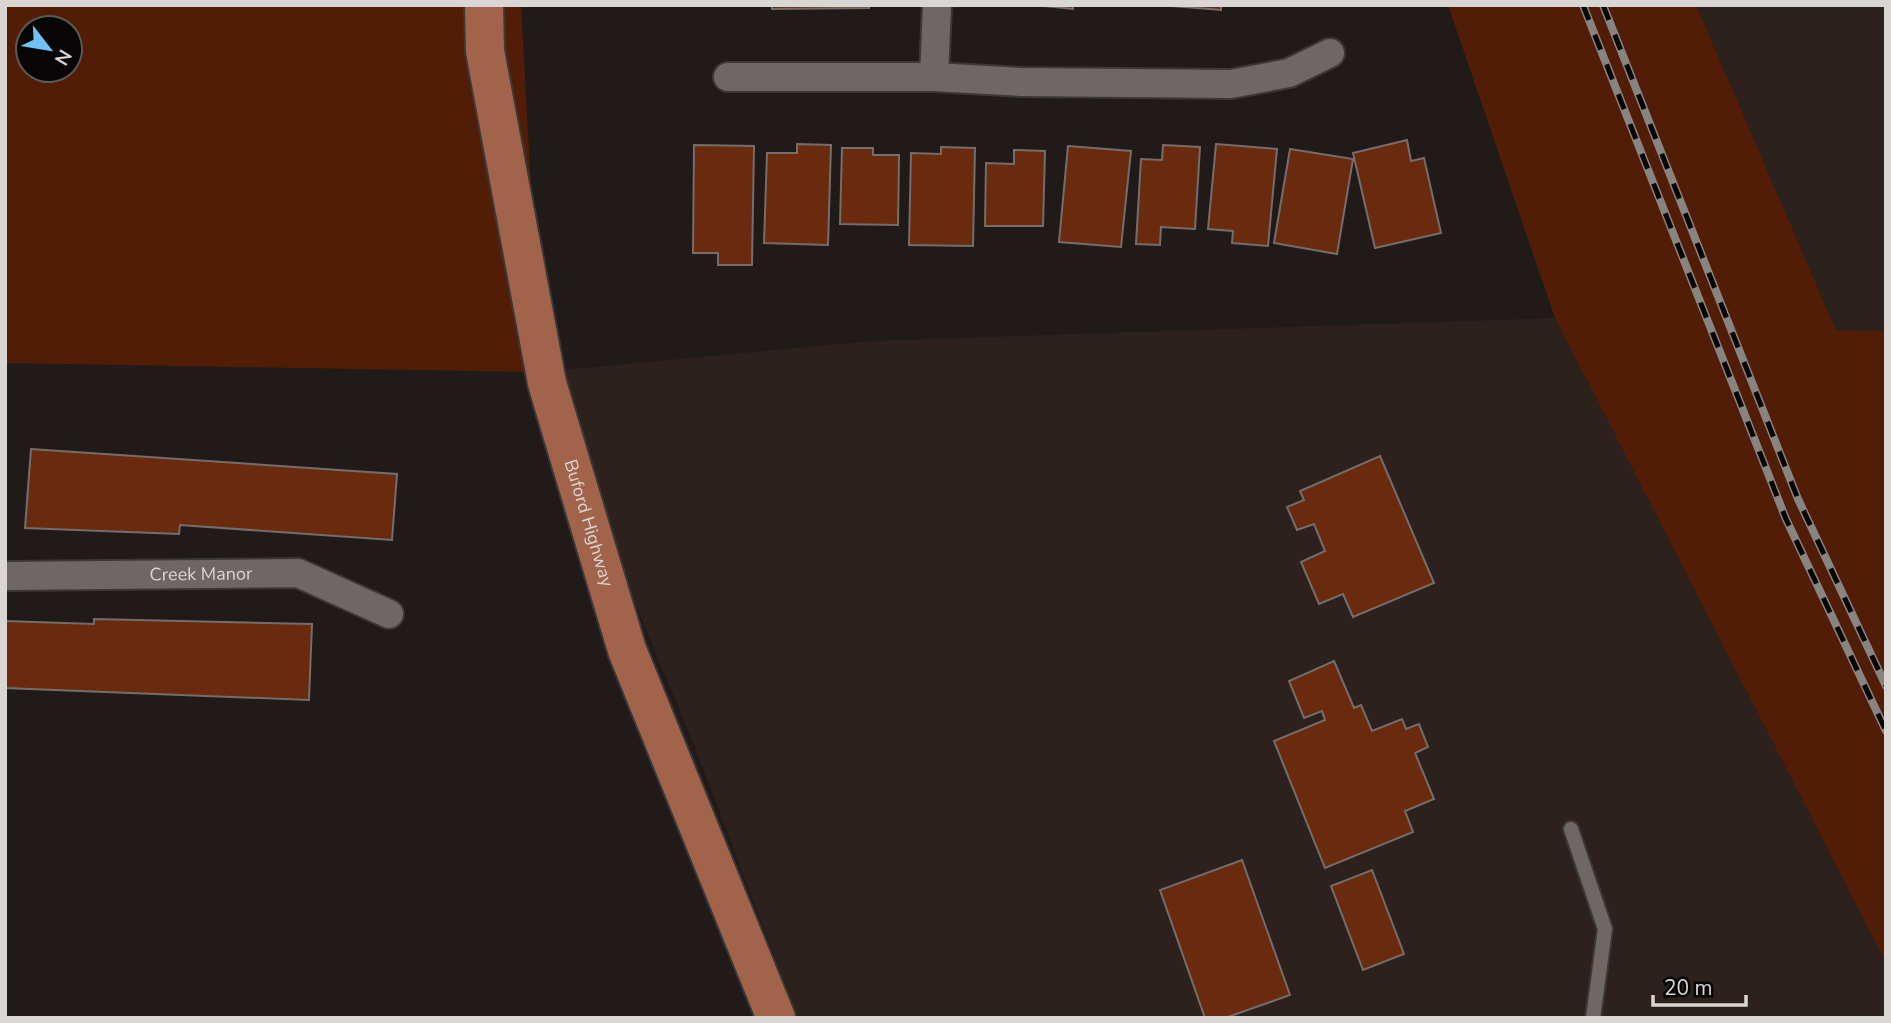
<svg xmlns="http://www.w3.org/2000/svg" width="1891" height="1023" viewBox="0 0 1891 1023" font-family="'Nunito Sans',sans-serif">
<rect width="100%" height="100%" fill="#201b19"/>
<!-- built -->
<path fill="#2c211d" d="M1696,5h190v326l-50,-1z
M1555,318l331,645v55h-1088l-104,-273 -154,-373 331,-31z"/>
<!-- green -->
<path fill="#521d06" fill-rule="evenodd" d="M5,5h516l20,367 -536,-9zM28,28h42v42h-42z
M1448,5h248l140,325 50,1v632l-331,-645z"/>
<!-- building -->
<path fill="#6a2a0e" stroke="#746d6b" stroke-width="2" d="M772,5h97v3l-97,1z
M1035,5h38v4z
M1159,5h62v5z
M1407,140l4,21 13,-3 17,75 -66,15 -22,-95z
M797,144l34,1 -3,100 -64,-2 3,-90h30z
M1216,144l61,5 -9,97 -36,-3 1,-12 -25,-2z
M694,145l60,1 -2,119h-34v-12h-25z
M1163,145l37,2 -5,82 -34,-2 -1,18 -24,-1 5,-85 21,1z
M1068,146l63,5 -10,96 -62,-5z
M941,147l34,1 -2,98 -64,-1 2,-92 30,1z
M842,148h31v7h26l-1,70 -58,-1z
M1290,149l63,10 -16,95 -63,-11z
M1014,150l31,1 -2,75h-58l1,-63 28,1z
M31,449l366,25 -5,66 -212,-15 -1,9 -154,-6z
M1380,456l54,127 -81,34 -10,-23 -24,10 -18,-42 24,-11 -11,-27 -17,6 -10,-23 17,-7 -4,-9z
M94,619l218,5 -3,76 -304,-12v-67l89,3z
M1334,661l20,47 7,-3 11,26 30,-12 4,10 13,-5 9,23 -13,6 19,46 -29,12 8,21 -88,36 -51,-127 51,-21 -3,-9 -18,7 -15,-37z
M1242,860l48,135 -65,23h-20l-45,-128z
M1372,870l32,84 -41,16 -32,-84z"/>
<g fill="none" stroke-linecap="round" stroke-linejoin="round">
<!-- service casing -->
<g stroke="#3c3837" stroke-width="18">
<path id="service" d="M1571,829l34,100 -12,89"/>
</g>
<!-- minor casing -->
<g stroke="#3c3837" stroke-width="32">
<g id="minor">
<path d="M728,77h206l88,5 209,2 58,-11 41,-20"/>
<path d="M934,77l3,-72"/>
<path id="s1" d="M5,576l293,-3 91,41"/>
</g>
</g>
<!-- primary casing -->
<g stroke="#3c3837" stroke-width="42">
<g id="primary">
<path id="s2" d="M484,5l1,46 62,332 80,267 149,368"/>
</g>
</g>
<!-- service -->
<use href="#service" stroke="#6e6765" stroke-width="14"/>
<!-- minor -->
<use href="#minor" stroke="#6e6765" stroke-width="28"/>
<!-- primary -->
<use href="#primary" stroke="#a2634b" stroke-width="38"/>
<!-- rail casing -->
<g stroke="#888482" stroke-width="8">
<path id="rail" d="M1583,5l203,514 100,212
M1603,5l195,494 88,187"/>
</g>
<!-- rail -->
<use href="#rail" stroke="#080606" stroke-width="5" stroke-dasharray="16" stroke-linecap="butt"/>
</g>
<g text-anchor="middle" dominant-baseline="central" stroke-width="5" stroke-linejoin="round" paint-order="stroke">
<!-- street labels -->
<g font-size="18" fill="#dad6d4" stroke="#080606">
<text stroke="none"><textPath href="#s2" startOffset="530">Buford Highway</textPath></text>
<text stroke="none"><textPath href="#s1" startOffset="196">Creek Manor</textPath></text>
</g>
</g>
<!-- border -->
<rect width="1891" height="1023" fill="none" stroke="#dad6d4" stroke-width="14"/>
<!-- north arrow -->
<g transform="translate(49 49) rotate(121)"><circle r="33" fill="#080606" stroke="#5c5958" stroke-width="2"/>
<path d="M0-5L12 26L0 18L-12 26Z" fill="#70c2f4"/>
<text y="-10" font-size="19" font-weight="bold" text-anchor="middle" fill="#dad6d4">N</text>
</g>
<!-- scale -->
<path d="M1653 995v10h93v-10" fill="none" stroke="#dad6d4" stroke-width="3.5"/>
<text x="1664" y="995" font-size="21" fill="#dad6d4" stroke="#080606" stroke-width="5" paint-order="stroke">20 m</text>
</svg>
